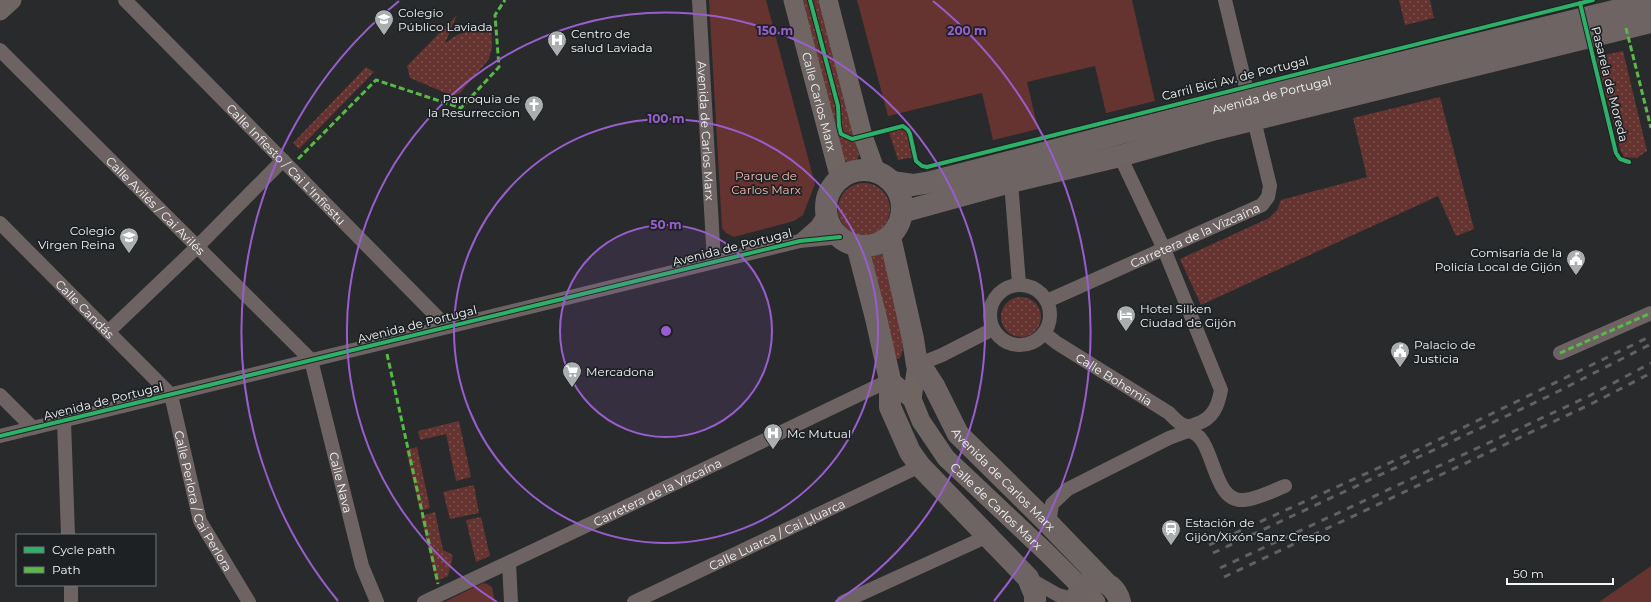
<svg xmlns="http://www.w3.org/2000/svg" width="1651" height="602" viewBox="0 0 1651 602" font-family="Montserrat,sans-serif">
<defs>
<pattern id="grass-dots" width="8" height="8" patternUnits="userSpaceOnUse"><rect width="8" height="8" fill="#653431"/><path d="M2 2h.1M6 6h.1" fill="none" stroke="#7c524f" stroke-width="1.8" stroke-linecap="round"/></pattern>
</defs>
<rect width="100%" height="100%" fill="#282a2c"/>
<!-- grass -->
<path fill="url(#grass-dots)" d="M801,0h17l41,155 -2,5 -5,4 -4,-1 -6,-5z
M1399,0h31l4,18 -29,7z
M457,15l-12,28 12,-8 34,-12 1,24 -3,12 -29,34 -5,2 -7,-1 -38,-16 -3,-12z
M1623,51l24,100 -10,7 -13,-1 -4,-8 -24,-92z
M366,67l8,5 -75,77 -6,-6z
M1440,97l34,132 -18,7 -18,-40 -237,109 -21,-46 89,-41 8,-8 4,-10 86,-23 -14,-59z
M897,127l7,2 3,2 8,26 -17,3 -10,-31z
M838 209a26 26 0 1 1 52 0a26 26 0 1 1-52 0Z
M875,252l9,3c4,17 28,92 15,104l-4,-1 -25,-99z
M1001 317a20 20 0 1 1 40 0a20 20 0 1 1-40 0Z
M459,421l12,56 -15,4 -10,-47 -26,6 -2,-9z
M417,447l13,61 -10,3 -14,-61z
M474,485l5,28 -29,6 -7,-27z
M435,512l8,38 10,5 -5,21 -12,5 -15,-65z
M481,517l9,39 -14,6 -10,-42z"/>
<!-- park -->
<path fill="#653431" d="M709,0h57l49,184 -12,31 -9,6 -60,16 -8,-4 -4,-5z
M857,0h275l23,101 -49,12 -11,-47 -68,16 11,47 -45,11 -11,-47 -94,23z
M1651,566v36h-52z
M483,583l4,1 5,3 3,15h-51z"/>
<g fill="none" stroke-linecap="round" stroke-linejoin="round">
<!-- street -->
<g stroke="#6d6362" stroke-width="14">
<path id="s1" d="M125,0l322,327"/>
<path id="s2" d="M699,0l15,262"/>
<path id="s3" d="M0,50l311,310"/>
<path d="M1011,182l8,102"/>
<path id="s4" d="M0,223l171,172 29,126 49,81"/>
<path d="M800,241l17,-15 10,-15"/>
<circle cx="1020" cy="315" r="30"/>
<path id="s5" d="M1047,301l215,-96 6,-8 2,-11 -45,-186"/>
<path d="M108,332l89,-85 86,-87"/>
<path id="s6" d="M1044,333l13,10 112,70c4,4 10,11 15,12 4,2 8,1 12,-1 17,-5 22,-18 25,-34l-57,-141 -44,-93"/>
<path d="M1560,353l91,-40"/>
<path id="s7" d="M311,360l51,206 15,36"/>
<path d="M917,365l25,-10 51,-26"/>
<path d="M0,395l33,33"/>
<path d="M64,421l4,114"/>
<path d="M0,436l800,-195 40,-4"/>
<path d="M1049,524l3,-20 16,-15 101,-51 19,-7c28,3 22,72 56,69 14,-1 28,-9 41,-14"/>
<path d="M509,563l2,39"/>
<path d="M1028,578l30,17 18,5"/>
<path d="M71,585v17"/>
<path id="s8" d="M424,602c156,-72 311,-148 466,-222"/>
<path id="s9" d="M634,602l286,-136"/>
<path d="M843,602l145,-66"/>
</g>
<!-- secondary -->
<g stroke="#6f6664" stroke-width="19">
<path id="s10" d="M793,0l47,179"/>
<path d="M828,0l35,136 13,36"/>
<path d="M0,11l12,-11"/>
<path id="s11" d="M890,380l22,19 9,22 25,37 101,95 49,49"/>
<path d="M912,399l5,-34"/>
</g>
<!-- primary -->
<g stroke="#6d6463" stroke-width="22">
<circle cx="864" cy="208" r="38"/>
<path id="s12" d="M892,182l21,3 18,-3 349,-90 371,-90"/>
<path d="M902,212l109,-30 109,-26 96,-27 435,-107"/>
<path id="s13" d="M890,237l23,102 4,26 8,7 9,14 24,48 91,90 56,58"/>
<path d="M857,245l19,73 14,62v27l20,45 10,14 108,112 7,17v7"/>
<path d="M1076,602c3,-27 37,-28 44,0"/>
</g>
<!-- rail -->
<path stroke="#646061" stroke-width="3" stroke-dasharray="7 7" stroke-linecap="butt" d="M1209,545l200,-91 242,-118
M1213,553l334,-156 104,-53
M1220,568l369,-172 62,-33
M1224,577l369,-174 58,-30"/>
<!-- quiet -->
<path stroke="#58b947" stroke-width="3" stroke-dasharray="6 3" stroke-linecap="butt" d="M1626,28l25,100
M298,159l78,-79 85,28 38,-41 -4,-52 10,-15
M1560,353l91,-40
M387,354l51,230"/>
<!-- cycleway casing -->
<g stroke="#1d2123" stroke-width="6">
<path id="cycleway" d="M810,0l28,106 1,20 2,8 11,5 51,-13 5,4 2,4 6,27 6,5 5,1 666,-167
M1580,3l36,150 4,6 9,3
M0,436l800,-195 40,-4"/>
</g>
<!-- cycleway -->
<use href="#cycleway" stroke="#2db169" stroke-width="4"/>
</g>
<!-- distance rings -->
<circle cx="666" cy="331" r="106" fill="#995ecd" fill-opacity=".12"/>
<g fill="none" stroke="#995ecd" stroke-width="2">
<circle cx="666" cy="331" r="106"/>
<circle cx="666" cy="331" r="212"/>
<path d="M497 602A319 319 0 1 1 835 602"/>
<path d="M338 601A425 425 0 0 1 399 1M933 1A425 425 0 0 1 994 601"/>
</g>
<!-- icons -->
<defs>
<g id="school-pin" transform="scale(1)"><path d="M0 17L-7.5 6A9.5 9.5 0 1 1 7.5 6Z" fill="#abaeaf" stroke="#1d2123"/><path d="M0-5L7-2L0 1L-7-2ZM-4 1L0 2.5L4 1V4Q0 6-4 4Z" fill="#fff"/></g>
<g id="hospital-pin" transform="scale(1)"><path d="M0 17L-7.5 6A9.5 9.5 0 1 1 7.5 6Z" fill="#abaeaf" stroke="#1d2123"/><path d="M-5-5h3v3.5h4V-5h3V5h-3V1.5h-4V5h-3Z" fill="#fff"/></g>
<g id="church-pin" transform="scale(1)"><path d="M0 17L-7.5 6A9.5 9.5 0 1 1 7.5 6Z" fill="#abaeaf" stroke="#1d2123"/><path d="M-1.2-6h2.4v3.5h3.3v2.4h-3.3V6h-2.4V-.1h-3.3v-2.4h3.3Z" fill="#fff"/></g>
<g id="civic-pin" transform="scale(1)"><path d="M0 17L-7.5 6A9.5 9.5 0 1 1 7.5 6Z" fill="#abaeaf" stroke="#1d2123"/><path d="M-.6-6.5H3V-4.5H.6V-3L4-1V1h2V6H-6V1h2V-1L-.6-3ZM-1.2 2.5V6h2.4V2.5Z" fill="#fff"/></g>
<g id="hotel-pin" transform="scale(1)"><path d="M0 17L-7.5 6A9.5 9.5 0 1 1 7.5 6Z" fill="#abaeaf" stroke="#1d2123"/><path d="M-6-4.5h1.5V1H6V5H4.5V3h-9V5H-6ZM-4 0a1.8 1.8 0 1 1 3.6 0ZM.5 0V-2.5h3Q6-2.5 6 0Z" fill="#fff"/></g>
<g id="supermarket-pin" transform="scale(1)"><path d="M0 17L-7.5 6A9.5 9.5 0 1 1 7.5 6Z" fill="#abaeaf" stroke="#1d2123"/><path d="M-6-5.5h2.5l.6 2H6L4.5 2H-2.5L-4.4-4H-6ZM-1.5 3.2a1.3 1.3 0 1 0 .1 0ZM3 3.2a1.3 1.3 0 1 0 .1 0Z" fill="#fff"/></g>
<g id="station-pin" transform="scale(1)"><path d="M0 17L-7.5 6A9.5 9.5 0 1 1 7.5 6Z" fill="#abaeaf" stroke="#1d2123"/><path d="M-3-6H3Q5-6 5-4V2Q5 4 3 4L4.5 6H3L1.5 4h-3L-3 6H-4.5L-3 4Q-5 4-5 2V-4Q-5-6-3-6ZM-3.5-4v3h7v-3ZM-3.5 1v1.5H-2V1ZM2 1v1.5H3.5V1Z" fill="#fff"/></g>
</defs>
<g fill-rule="evenodd">
<use href="#school-pin" x="384" y="19"/>
<use href="#hospital-pin" x="557" y="40"/>
<use href="#church-pin" x="534" y="105"/>
<use href="#school-pin" x="129" y="237"/>
<use href="#civic-pin" x="1576" y="259"/>
<use href="#hotel-pin" x="1126" y="315"/>
<use href="#civic-pin" x="1400" y="351"/>
<use href="#supermarket-pin" x="572" y="371"/>
<use href="#hospital-pin" x="773" y="433"/>
<use href="#station-pin" x="1171" y="529"/>
</g>
<g text-anchor="middle" dominant-baseline="central" stroke-width="3.5" stroke-linejoin="round" paint-order="stroke">
<!-- poi labels -->
<g font-size="12" fill="#f2f5f6" stroke="#1d2123" text-anchor="start">
<text x="398" y="12">Colegio<tspan x="398" dy="14">Público Laviada</tspan></text>
<text x="571" y="33">Centro de<tspan x="571" dy="14">salud Laviada</tspan></text>
<text x="520" y="98" text-anchor="end">Parroquia de<tspan x="520" dy="14">la Resurreccion</tspan></text>
<text x="115" y="230" text-anchor="end">Colegio<tspan x="115" dy="14">Virgen Reina</tspan></text>
<text x="1562" y="252" text-anchor="end">Comisaría de la<tspan x="1562" dy="14">Policía Local de Gijón</tspan></text>
<text x="1140" y="308">Hotel Silken<tspan x="1140" dy="14">Ciudad de Gijón</tspan></text>
<text x="1414" y="344">Palacio de<tspan x="1414" dy="14">Justicia</tspan></text>
<text x="586" y="371">Mercadona</text>
<text x="787" y="433">Mc Mutual</text>
<text x="1185" y="522">Estación de<tspan x="1185" dy="14">Gijón/Xixón Sanz Crespo</tspan></text>
</g>
<!-- street labels -->
<g font-size="12" fill="#f2f5f6" stroke="#1d2123">
<text transform="translate(1235 78) rotate(-14)">Carril Bici Av. de Portugal</text>
<text transform="translate(1610 84) rotate(76)">Pasarela de Moreda</text>
<text stroke="none"><textPath href="#s12" startOffset="391">Avenida de Portugal</textPath></text>
<text stroke="none"><textPath href="#s10" startOffset="105">Calle Carlos Marx</textPath></text>
<text stroke="none"><textPath href="#s2" startOffset="131">Avenida de Carlos Marx</textPath></text>
<text stroke="none"><textPath href="#s1" startOffset="230">Calle Infiesto / Cai L'Infiestu</textPath></text>
<text stroke="none"><textPath href="#s3" startOffset="220">Calle Avilés / Cai Avilés</textPath></text>
<text stroke="none"><textPath href="#s5" startOffset="162">Carretera de la Vizcaína</textPath></text>
<text transform="translate(732 247) rotate(-14)">Avenida de Portugal</text>
<text stroke="none"><textPath href="#s4" startOffset="121">Calle Candás</textPath></text>
<text transform="translate(417 324) rotate(-14)">Avenida de Portugal</text>
<text stroke="none"><textPath href="#s6" startOffset="84">Calle Bohemia</textPath></text>
<text transform="translate(103 401) rotate(-14)">Avenida de Portugal</text>
<text stroke="none"><textPath href="#s13" startOffset="276">Avenida de Carlos Marx</textPath></text>
<text stroke="none"><textPath href="#s7" startOffset="126">Calle Nava</textPath></text>
<text stroke="none"><textPath href="#s8" startOffset="258">Carretera de la Vizcaína</textPath></text>
<text stroke="none"><textPath href="#s4" startOffset="354">Calle Perlora / Cai Perlora</textPath></text>
<text stroke="none"><textPath href="#s11" startOffset="167">Calle de Carlos Marx</textPath></text>
<text stroke="none"><textPath href="#s9" startOffset="158">Calle Luarca / Cai Ḷḷuarca</textPath></text>
</g>
<!-- park labels -->
<g font-size="12" fill="#fab8b0" stroke="#1d2123">
<text x="766" y="175">Parque de<tspan x="766" dy="14">Carlos Marx</tspan></text>
</g>
</g>
<circle cx="666" cy="331" r="6" fill="#995ecd" stroke="#1d2123" stroke-width="2"/>
<g font-size="12" text-anchor="middle" font-weight="bold" fill="#995ecd" stroke="#1d2123" stroke-width="3.5" stroke-linejoin="round" paint-order="stroke">
<text x="967" y="35">200 m</text>
<text x="775" y="35">150 m</text>
<text x="666" y="123">100 m</text>
<text x="666" y="229">50 m</text>
</g>
<!-- legend -->
<rect x="16" y="534" width="140" height="52" fill="#1d2123" stroke="#727677"/>
<rect x="24" y="547" width="20" height="6" fill="#2db169" stroke="#727677"/>
<text x="52" y="554" font-size="12" fill="#f2f5f6">Cycle path</text>
<rect x="24" y="567" width="20" height="6" fill="#58b947" stroke="#727677"/>
<text x="52" y="574" font-size="12" fill="#f2f5f6">Path</text>
<!-- scale -->
<path d="M1507 578v6h106v-6" fill="none" stroke="#f2f5f6" stroke-width="2"/>
<text x="1513" y="578" font-size="12" fill="#f2f5f6" stroke="#1d2123" stroke-width="3" paint-order="stroke">50 m</text>
</svg>
